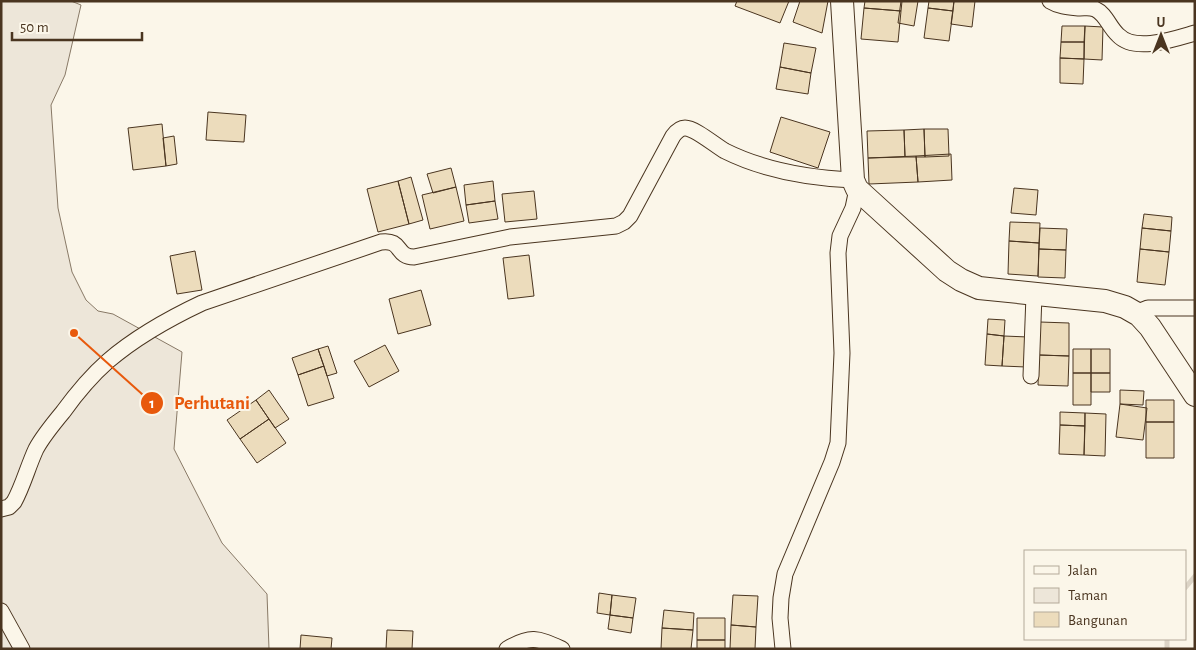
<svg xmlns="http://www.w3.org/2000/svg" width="1196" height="650" viewBox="0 0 1196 650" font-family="'Alegreya Sans',sans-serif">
<rect width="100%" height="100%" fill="#fbf6e9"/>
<!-- green -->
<path fill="#ede6d9" stroke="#887966" d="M1,1h70l10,4 -16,70 -14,30 7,103 14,64 14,28 12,11 15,3 69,38 -8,97 48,94 45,51 2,55h-268z"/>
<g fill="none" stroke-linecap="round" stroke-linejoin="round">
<!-- stream -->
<path stroke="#dcd4c6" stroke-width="5" d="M1185,588l10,-12
M1167,639v10"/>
</g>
<!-- building -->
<path fill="#ecdcbc" stroke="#4a3520" d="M737,1h52l-9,22 -45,-17z
M800,1h28l-6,32 -29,-11z
M865,1h37l-1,10 -37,-3z
M901,1h17l-4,25 -16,-3z
M929,1h25l-1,10 -25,-3z
M954,1h21l-3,26 -21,-3z
M864,8l37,3 -3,31 -37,-3z
M928,8l25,3 -4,30 -25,-3z
M1062,26h23l-1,16h-23z
M1085,26l18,1 -1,33 -18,-1z
M1061,42h23v17l-24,-1z
M784,43l32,5 -5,25 -31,-6z
M1060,58l24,1 -1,25 -23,-1z
M780,67l31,6 -3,21 -32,-5z
M208,112l38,3 -2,27 -38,-2z
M781,117l49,15 -12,36 -48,-16z
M162,124l4,42 -33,4 -5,-42z
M924,129l1,28h-20l-1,-27z
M924,129h24l1,27 -24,1z
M904,130l1,27 -37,1 -1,-27z
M174,136l3,28 -11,2 -3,-28z
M951,154l1,26 -34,2 -2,-26z
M916,156l2,26 -49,2 -1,-26z
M451,168l5,19 -23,6 -6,-19z
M411,177l12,43 -14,4 -11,-43z
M398,181l11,43 -31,8 -11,-43z
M493,181l2,20 -29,4 -2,-20z
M456,187l8,34 -34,8 -8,-34z
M1014,188l24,2 -2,25 -25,-2z
M534,191l3,28 -32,3 -3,-28z
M495,201l3,18 -29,4 -3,-18z
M1144,214l28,3 -1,14 -29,-3z
M1010,222l30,1 -1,20 -30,-2z
M1040,228l27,1 -1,21 -27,-1z
M1142,228l29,3 -2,21 -29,-3z
M1009,241l30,2 -1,33 -30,-2z
M1039,249l27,1 -1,28 -27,-1z
M1140,249l29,3 -4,33 -28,-3z
M195,251l7,39 -25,4 -7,-38z
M529,255l5,41 -26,3 -5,-41z
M421,290l10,35 -33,9 -9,-35z
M988,319l17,1 -1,16 -17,-2z
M1040,322l29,1v33l-30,-1z
M987,334l17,2 -2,30 -17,-1z
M1004,336l24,1 -2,30 -24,-1z
M385,345l14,26 -30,16 -15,-26z
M328,346l9,27 -10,3 -9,-27z
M318,349l6,17 -26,9 -6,-17z
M1073,349h18v24h-18z
M1091,349h19v24h-19z
M1039,355l30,1 -1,30 -30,-1z
M324,366l10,32 -26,8 -10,-31z
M1073,373h18v32h-18z
M1091,373h19v19h-19z
M269,390l20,29 -14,9 -19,-28z
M1120,390l24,1 -1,14 -23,-1z
M256,400l13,19 -29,20 -13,-19z
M1146,400h28v22h-28z
M1120,404l27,4 -4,32 -27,-3z
M1060,412l25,1v13l-25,-1z
M1085,413l21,1 -1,42 -21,-1z
M269,419l17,24 -29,20 -17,-24z
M1146,422h28v36h-28z
M1060,425l25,1 -1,29 -25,-1z
M599,593l13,2 -2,20 -13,-2z
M612,595l24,3 -3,20 -23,-3z
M733,595l25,1 -2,31 -25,-2z
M664,610l30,3 -1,17 -31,-2z
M610,615l23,3 -2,15 -23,-4z
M697,618h28v22h-28z
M731,625l25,2 -1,22h-25z
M662,628l31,2 -2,19h-30z
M387,630l26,1 -1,18h-26z
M301,635l31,3 -1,11h-31z
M697,640h28v9h-28z"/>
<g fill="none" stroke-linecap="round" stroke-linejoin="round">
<!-- street casing -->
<g stroke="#4a3520" stroke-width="17">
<path id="street" d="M1050,1c10,6 19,6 30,7 5,0 10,-1 15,1 11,5 14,18 23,26 17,18 56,4 77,-2
M1139,315l4,-5 5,-2h47
M1031,376l3,-81
M1,509l8,-2 5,-5c9,-16 14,-36 22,-53 7,-13 17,-25 27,-37 13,-18 28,-36 45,-51 28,-24 60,-42 94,-58l179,-61c22,-3 14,15 33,15l96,-20 106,-11 8,-4 6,-6 43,-80c3,-4 7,-8 12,-8 10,0 31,18 40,23 40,20 84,27 128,29
M1,611l21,38
M507,649c24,-14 30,-11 55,0
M783,649l-3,-31 1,-20 4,-24 47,-112 6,-19 4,-90 -4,-100 2,-17 13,-28 4,-19"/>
</g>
<!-- secondary casing -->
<g stroke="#4a3520" stroke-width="24">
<path id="secondary" d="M842,1l11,179 4,9 90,82 14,9 18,8 126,13 20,6 14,8 11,12 45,68"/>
</g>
<!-- street -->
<use href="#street" stroke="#fbf6e9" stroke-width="15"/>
<!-- secondary -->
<use href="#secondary" stroke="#fbf6e9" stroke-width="22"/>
</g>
<!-- callouts -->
<path fill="none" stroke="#e8590c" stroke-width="2" d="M74 333L152 403"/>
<g fill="#e8590c" stroke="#fbf6e9" stroke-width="2">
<circle cx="74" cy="333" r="5"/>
<circle cx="152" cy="403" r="12"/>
</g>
<g font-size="15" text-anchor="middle" font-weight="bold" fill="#fff">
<text x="152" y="408">1</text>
</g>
<g font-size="19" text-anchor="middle" font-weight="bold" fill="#e8590c" stroke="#fbf6e9" stroke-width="4" stroke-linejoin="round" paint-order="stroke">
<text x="212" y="409">Perhutani</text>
</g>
<!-- border -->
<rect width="1196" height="650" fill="none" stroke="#4a3520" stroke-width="5"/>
<!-- legend -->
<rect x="1024" y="550" width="162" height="90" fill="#fbf6e9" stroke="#b4a999"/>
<rect x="1034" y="566" width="25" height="8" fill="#fbf6e9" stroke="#b4a999"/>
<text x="1068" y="575" font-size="15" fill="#4a3520">Jalan</text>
<rect x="1034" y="588" width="25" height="15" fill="#ede6d9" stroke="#b4a999"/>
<text x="1068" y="600" font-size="15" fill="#4a3520">Taman</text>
<rect x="1034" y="612" width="25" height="15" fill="#ecdcbc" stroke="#b4a999"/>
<text x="1068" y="625" font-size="15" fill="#4a3520">Bangunan</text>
<!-- north arrow -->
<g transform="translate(1161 35)" stroke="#fbf6e9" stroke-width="4" paint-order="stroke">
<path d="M0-4L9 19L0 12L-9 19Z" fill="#4a3520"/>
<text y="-8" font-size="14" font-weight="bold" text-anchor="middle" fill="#4a3520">U</text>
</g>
<!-- scale -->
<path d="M12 32v8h130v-8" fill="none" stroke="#4a3520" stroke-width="2.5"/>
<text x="20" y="32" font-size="15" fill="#4a3520" stroke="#fbf6e9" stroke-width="4" paint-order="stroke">50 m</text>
</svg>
